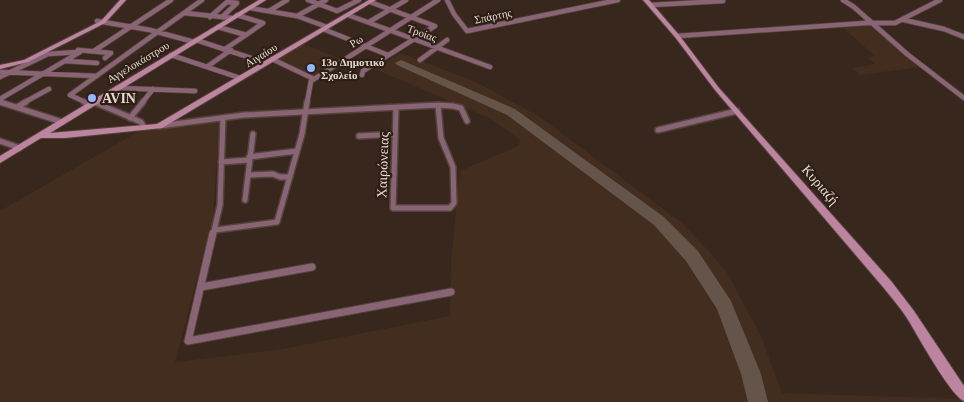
<svg xmlns="http://www.w3.org/2000/svg" width="964" height="402" viewBox="0 0 964 402" font-family="'Times New Roman',serif">
<rect width="100%" height="100%" fill="#38271d"/>
<!-- built -->
<path fill="#432d1f" d="M872,24l32,29 16,14 -59,8 -9,-7 23,-4 -8,-7 8,-1 -34,-30z
M304,44l36,15 -26,17 -37,-16z
M401,53l77,30 62,34 142,106 25,26 19,22 35,65 21,57 182,6v3h-964v-191l141,-81 73,-8 5,3 -6,92 -38,145 102,-12 173,-34 1,-54 9,-91 58,-25 2,-4 -2,-4 -29,-20 -114,-49z"/>
<g fill="none" stroke-linecap="round" stroke-linejoin="round">
<!-- taxiway -->
<path fill="#64544a" fill-rule="evenodd" d="M401,60l114,49 149,108 34,34 33,50 30,73 7,28h-20l-7,-28 -24,-65 -31,-48 -32,-36 -147,-110 -110,-50 -2,-2z"/>
<!-- street-far2 casing -->
<g stroke="#54433a" stroke-width="6">
<path id="street-far2" d="M308,0l29,11 22,-11
M447,0l7,14 13,17 151,-31
M843,0l11,7 53,47 57,44
M651,5l72,-4
M250,8l47,8 30,11
M269,11l18,-11
M184,13l48,5
M237,15l26,8 -17,12
M348,15l142,52
M297,16l29,-16
M210,17l17,-15 10,1 -15,14
M904,20l40,9 20,8
M97,21l53,9 44,12
M369,22l37,-22
M218,27l28,8 -21,14
M323,29l65,26
M677,36l189,-13h29l45,-23
M196,40l55,18
M78,50l33,3 -6,5
M94,51l77,-51
M171,55l69,23
M272,59l42,20
M420,60l27,-20
M65,61l32,2
M208,66l23,-16
M0,72l97,4
M362,75l1,-4 72,-45 -65,-24
M0,77l48,-23 30,-2
M117,88l78,3
M0,99l80,-47
M0,102l4,1
M94,102l3,1
M23,103l26,-14
M87,103l-17,-8 132,-95
M142,103l11,-14
M307,103l4,-22 127,-81"/>
</g>
<!-- street-far1 casing -->
<g stroke="#54433a" stroke-width="8">
<path id="street-far1" d="M0,102l62,20
M84,102l6,3
M94,102l47,20 3,5
M17,107l9,-5
M396,108l-3,100h57l4,-5 -1,-36 -12,-29 -3,-33
M130,118l13,-16
M159,126l85,-11 194,-10 15,1 8,2 6,13
M658,130l79,-19
M359,136l36,-2
M0,141l20,7
M249,157l48,-6
M221,162l28,-2
M250,175l23,-1 7,3h9
M245,200l8,-66
M215,230l62,-8 25,-88 5,-32
M213,235l7,-30 3,-87"/>
</g>
<!-- street casing -->
<g stroke="#54433a" stroke-width="9">
<path id="street" d="M213,233l-25,108 263,-49
M201,287l111,-20"/>
</g>
<!-- secondary casing -->
<g stroke="#54433a" stroke-width="2">
<path id="secondary" d="M120,0h6l-21,23 -77,39 -28,7v-4l24,-5 77,-39z
M259,0h7l-216,133 107,-9 212,-124h7l-214,128 -97,10h-24l-41,25v-7z
M643,0h6l30,35 40,53 172,193 23,30 50,75v15c-14,-6 -47,-67 -57,-83 -7,-11 -16,-21 -24,-31l-168,-197 -40,-53z"/>
</g>
<!-- street-far2 -->
<use href="#street-far2" stroke="#896475" stroke-width="4.5"/>
<!-- street-far1 -->
<use href="#street-far1" stroke="#896475" stroke-width="5"/>
<!-- street -->
<use href="#street" stroke="#896475" stroke-width="7"/>
<!-- secondary -->
<use href="#secondary" fill="#bd849f" fill-rule="evenodd"/>
</g>
<!-- markers -->
<g fill="#92b7fd" stroke="#2e1e14" stroke-width="2">
<circle cx="311" cy="68" r="5"/>
<circle cx="92" cy="98" r="5"/>
</g>
<g text-anchor="middle" dominant-baseline="central" stroke-width="4.5" stroke-linejoin="round" paint-order="stroke">
<!-- far-street labels -->
<g font-size="11" fill="#e4d9d2" stroke="#2e1e14">
<text transform="translate(493 16) rotate(-12)">Σπάρτης</text>
<text transform="translate(422 33) rotate(20)">Τροίας</text>
<text transform="translate(356 41) rotate(-32)">Ρω</text>
<text transform="translate(261 55) rotate(-31)">Αιγαίου</text>
<text transform="translate(138 62) rotate(-31)">Αγγελοκάστρου</text>
</g>
<!-- far-poi labels -->
<g font-size="11" font-weight="bold" fill="#e4d9d2" stroke="#2e1e14" text-anchor="start">
<text x="321" y="62">13ο Δημοτικό<tspan x="321" dy="13">Σχολείο</tspan></text>
</g>
<!-- poi labels -->
<g font-size="14" font-weight="bold" fill="#e4d9d2" stroke="#2e1e14" text-anchor="start">
<text x="102" y="98">AVIN</text>
</g>
<!-- street labels -->
<g font-size="14" fill="#e4d9d2" stroke="#2e1e14">
<text transform="translate(383 165) rotate(-88)">Χαιρώνειας</text>
<text transform="translate(820 185) rotate(49)">Κυριαζή</text>
</g>
</g>
</svg>
